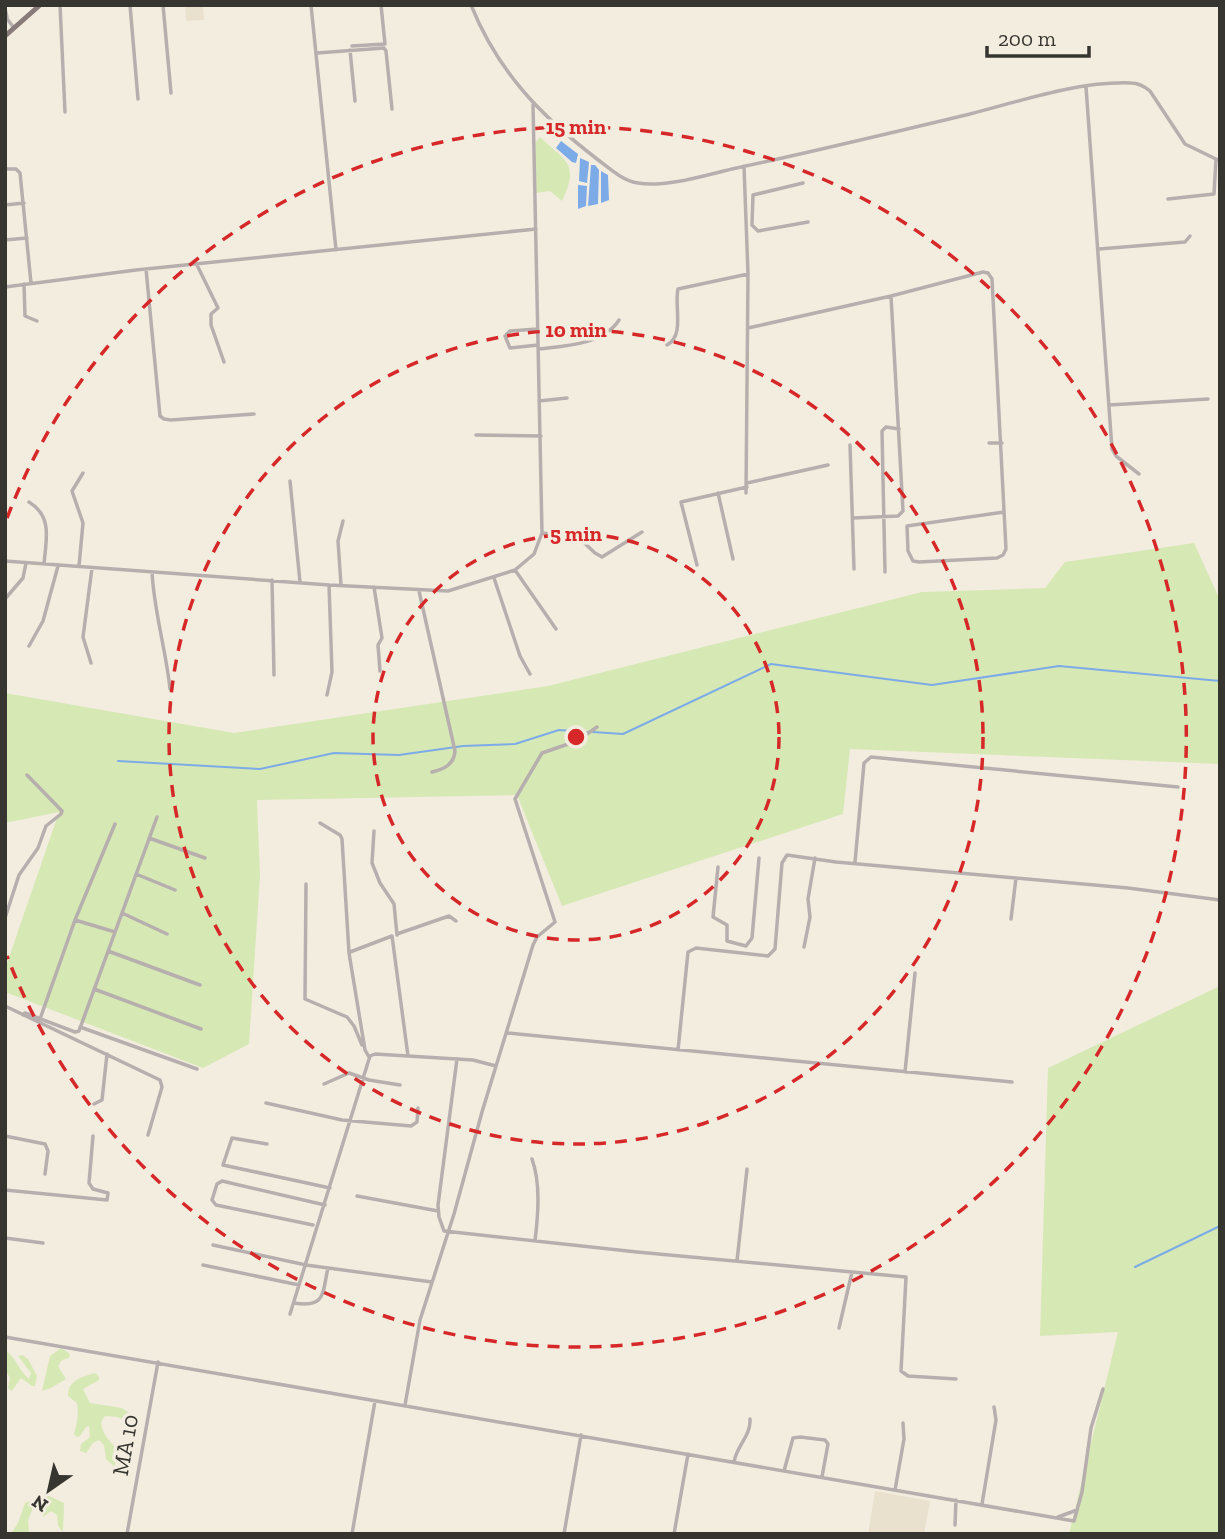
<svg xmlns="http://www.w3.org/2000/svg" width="1225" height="1539" viewBox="0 0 1225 1539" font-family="'Zilla Slab',serif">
<rect width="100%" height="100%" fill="#f3ede0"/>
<!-- built -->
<path fill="#e9e0cd" d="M185,5h18l1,15 -18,1z
M875,1491l55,10 -6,33h-56z"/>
<!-- green -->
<path fill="#d6e8b4" d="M540,137c26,25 40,26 22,64l-12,-10 -14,2 -1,-50z
M1194,543l26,57v164l-370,-15 -7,65 -281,92 -45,-111 -260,5 3,75 -11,169 -46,24 -198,-76v-23l54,-157 -54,11v-130l229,40 314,-47 374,-94 123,-4 20,-26z
M1220,986v548h-151l49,-202 -78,4 8,-268z
M61,1348l9,6 -1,4 -7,2 -4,6 8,13 -15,9 -9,3 8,-35z
M5,1350c12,8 13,20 24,29l2,-6 -13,-17 4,-1 6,4 9,17 -2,10h-3l-11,-8 -9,13 -4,-3 2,-10 -5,-9z
M95,1373l4,4v3l-16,9 7,14 32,5 15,10 -6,4 -14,-5 -12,-1 -4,6c1,14 12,22 20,32l-7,12 -8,-7 -2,-14 -5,-5 -6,3 -7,10 -6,-2 1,-7 9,-7 -1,-11 -3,1 -6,9 -3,1 -3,-3c3,-10 5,-20 3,-31l-9,-7c0,-16 14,-19 27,-23z
M47,1495l17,8 -1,29 -5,-6 -1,-11 -6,-4 -8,6 -1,-3 3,-7 -10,-4 -7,17 1,14h-18l7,-11 7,-20z"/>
<!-- water -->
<path fill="#7dabe7" d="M561,141l17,13 -2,9 -4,-1 -16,-14z
M580,158l9,4 -2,21 -8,-2z
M591,165h4l4,5 -1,34 -10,2z
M601,171l7,4 1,25 -8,3z
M578,185l9,1 -1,20 -8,3z"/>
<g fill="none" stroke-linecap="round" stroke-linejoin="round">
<!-- stream -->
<path stroke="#7dabe7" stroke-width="2" d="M593,732l30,2 148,-70 161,21 127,-19 161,15
M118,761l142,8 74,-16 65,2 64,-9 52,-2 44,-14 28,2
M1135,1267l85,-41"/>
<!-- minor -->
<path stroke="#b6afae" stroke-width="3.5" d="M60,5l5,107
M130,5l8,94
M163,5l8,88
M311,5l25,245
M471,5c27,67 70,111 126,154 12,9 26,22 41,24 26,5 68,-8 94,-14 80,-17 159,-36 238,-55 51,-13 108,-33 161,-31 8,0 13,3 19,8l35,53 35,17
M5,9l2,8
M5,16l9,12
M352,46l33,-2 -4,-39
M350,50l5,51
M317,53l67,-5 2,3 6,58
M1086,87l26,362 4,7 23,18
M744,166l4,108 -2,219
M5,169h11l4,4 11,110
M803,183l-50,12 -1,30 6,6 50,-9
M1168,199l46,-5 2,-35
M5,205l19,-2
M5,240l22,-2
M1099,249l86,-7 5,-6
M197,265l21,43 -7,6v11l13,37
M146,269l14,147 4,3 7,1 83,-6
M24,284l1,32 12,5
M5,287l131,-17 400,-41
M748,328l143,-32 92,-24 5,1 4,6 14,270 -3,6 -6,3 -78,4 -6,-1 -5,-10 -1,-25 97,-14
M537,329l-27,2 -5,5 5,12 28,-3
M667,345c18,-9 7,-39 11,-56l70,-15
M539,349c27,-3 65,-5 80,-29
M539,401l28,-3
M1109,405l99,-6
M476,435l65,1
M989,443h13
M850,445l4,124
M290,481l10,101
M747,483l81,-18
M718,493l15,66
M29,502c24,15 17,37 15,62
M853,518l45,-2 5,-5 -12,-215
M542,533l36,4 17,16 7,4 40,-25
M5,561l324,24 119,6 67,-21 19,-16 8,-21 -9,-428
M697,565l-16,-63 66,-15
M79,566l4,-43 -11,-32 11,-18
M515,570l41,59
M152,572c2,40 14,78 18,117
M885,572l-3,-141 4,-4 13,2
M494,578l26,78 10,18
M272,580l2,95
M341,585l-3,-44 5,-20
M374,587l8,51 -4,7 2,26
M419,591l36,160c-1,13 -10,18 -23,21
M5,599l18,-21 3,-15
M29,646l14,-25 15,-55
M91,663l-8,-26 9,-69
M327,695l5,-23 -3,-87
M320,823l20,12 2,4 7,114 16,97 4,7
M374,831l-2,32 8,20 14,21 3,31
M149,838l56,20
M855,862l9,-99 7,-6 307,30
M718,867l-5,50 14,8v16l19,5 6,-8 7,-80
M136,874l39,16
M306,884l-1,115 42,18 7,9 8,19
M122,913l45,21
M5,918l14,-43 19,-27 8,-22 15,-12 1,-3 -35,-36
M1011,919l5,-41
M75,920l40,12
M397,934l52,-18 7,5
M804,947l6,-30 -2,-18 7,-41
M108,951l92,34
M350,952l42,-16 16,120
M94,989l107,40
M5,1006l155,74 2,7 -14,48
M23,1015l2,-2 50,19 4,-1 78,-214
M40,1019l35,-99 40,-96
M80,1027l117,42
M507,1033l505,49
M678,1050l10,-98 8,-4 72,8 7,-7 7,-86 5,-8 49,7 292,26 92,12
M457,1059l-19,146 1,12 5,14 193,21 269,25 -5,94 7,5 48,3
M905,1072l10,-99
M324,1084l25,-11 20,7 31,5
M266,1103l76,17 69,6 6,-4 1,-14
M94,1104l8,-4 5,-46
M5,1136l40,8 3,7 -3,23
M267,1144l-35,-6 -9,27 107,23
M532,1159c9,25 6,56 3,82
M5,1190l102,10 1,-7 -15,-4 -4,-6 4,-47
M357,1196l81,15
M313,1225l-97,-20 -4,-5 5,-16 5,-3 103,24
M5,1238l38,5
M213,1245l93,20 126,17
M737,1261l10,-92
M203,1265l96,20
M294,1303c32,5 28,-9 34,-35
M290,1314l80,-258 5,-2 98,6 23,6
M839,1328l13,-56
M5,1337l1069,184 8,-29 9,-64 12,-39
M405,1405l15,-85 34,-106 28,-102 51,-167 4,-8 18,-15 -40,-123 27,-46 35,-12 20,-14
M734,1462c3,-17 17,-26 16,-43
M784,1471l9,-33 7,-1 25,3 3,4 -6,33
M895,1490l9,-51 -1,-16
M982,1504l14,-84 -2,-13
M1058,1517l19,-7
M955,1525l1,-25
M127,1534l31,-172
M352,1534l23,-133
M564,1534l17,-99
M674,1534l14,-80"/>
<!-- major -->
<path stroke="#887c7a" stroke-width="5" d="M5,36l35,-31"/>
</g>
<!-- distance rings -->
<g fill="none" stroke="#d62828" stroke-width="3.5" stroke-dasharray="12 9">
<circle cx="576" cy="737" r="203"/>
<circle cx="576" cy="737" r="407"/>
<path d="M7 518A610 610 0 1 1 7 956"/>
</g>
<g text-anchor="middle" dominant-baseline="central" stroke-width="7" stroke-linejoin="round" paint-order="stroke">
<!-- street labels -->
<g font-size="23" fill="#373530" stroke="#f3ede0">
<text transform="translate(125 1445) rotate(-80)">MA 10</text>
</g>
</g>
<circle cx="576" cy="737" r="10" fill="#d62828" stroke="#f3ede0" stroke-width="3.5"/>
<g font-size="21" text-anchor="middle" font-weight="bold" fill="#d62828" stroke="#f3ede0" stroke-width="7" stroke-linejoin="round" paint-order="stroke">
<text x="576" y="134">15 min</text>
<text x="576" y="337">10 min</text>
<text x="576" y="541">5 min</text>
</g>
<!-- border -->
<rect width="1225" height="1539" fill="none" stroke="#373530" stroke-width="14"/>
<!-- north arrow -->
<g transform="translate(49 1490) rotate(214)" stroke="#f3ede0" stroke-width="5" paint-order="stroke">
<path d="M0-5L12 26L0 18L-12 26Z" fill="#373530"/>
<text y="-10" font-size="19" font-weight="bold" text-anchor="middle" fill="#373530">N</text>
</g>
<!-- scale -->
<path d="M987 46v10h102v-10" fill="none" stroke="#373530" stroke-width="3.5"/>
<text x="998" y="46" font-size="21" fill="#373530" stroke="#f3ede0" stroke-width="5" paint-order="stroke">200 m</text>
</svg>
